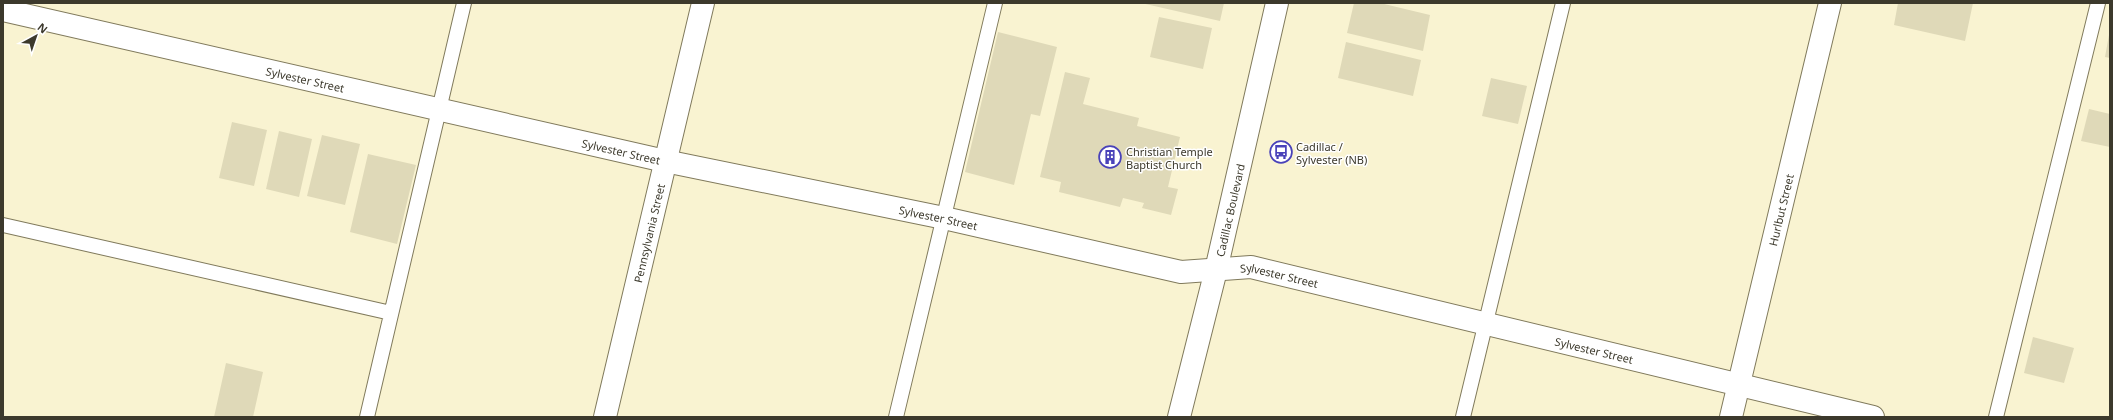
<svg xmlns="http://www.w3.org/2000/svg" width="2113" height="420" viewBox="0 0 2113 420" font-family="'Noto Sans',sans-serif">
<rect width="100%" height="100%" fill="#f9f3d1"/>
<!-- building -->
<path fill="#dfd9b8" d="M1141,3h83l-4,18z
M1354,3h26l50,12 -7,36 -76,-18z
M1898,3h75l-8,38 -71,-16z
M1159,17l53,11 -9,41 -53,-12z
M998,32l59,15 -17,69 -9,-2 -17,71 -49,-13z
M2109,35h1v23l-5,-1z
M1346,42l75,18 -8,36 -75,-18z
M1065,72l25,6 -7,26 56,14 -2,8 43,11 -12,50 10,2 -7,26 -29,-7 2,-5 -21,-5 -3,9 -61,-15 2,-10 -21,-5z
M1491,78l36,8 -9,38 -36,-8z
M2089,109l21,5v33l-29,-6z
M232,122l35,8 -13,56 -35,-8z
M279,131l33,8 -13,58 -33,-8z
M322,135l38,9 -15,61 -38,-9z
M368,154l48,11 -19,79 -47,-12z
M2033,337l41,11 -10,35 -40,-10z
M226,363l37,9 -10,45h-39z"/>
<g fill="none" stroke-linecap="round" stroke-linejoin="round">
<!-- service casing -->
<g stroke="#807a5c" stroke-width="16">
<path id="service" d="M3,225l388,88
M367,417l97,-414
M896,417l99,-414
M1463,417l100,-414
M1996,417l102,-414"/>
</g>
<!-- minor casing -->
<g stroke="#807a5c" stroke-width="24">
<g id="minor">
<path id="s1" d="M3,10l662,151 279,57 237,54 70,-5 622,150"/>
<path id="s2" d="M605,417l98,-414"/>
<path id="s3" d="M1731,417l99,-414"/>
</g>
</g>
<!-- tertiary casing -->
<g stroke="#807a5c" stroke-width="24">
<g id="tertiary">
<path id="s4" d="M1179,417l37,-147 61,-267"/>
</g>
</g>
<!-- service -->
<use href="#service" stroke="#fff" stroke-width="14"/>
<!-- minor -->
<use href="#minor" stroke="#fff" stroke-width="22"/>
<!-- tertiary -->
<use href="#tertiary" stroke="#fff" stroke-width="22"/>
</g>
<!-- icons -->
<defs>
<g id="bus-ring" transform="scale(1.15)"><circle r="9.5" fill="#fff" stroke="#4942b9" stroke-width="1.5"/><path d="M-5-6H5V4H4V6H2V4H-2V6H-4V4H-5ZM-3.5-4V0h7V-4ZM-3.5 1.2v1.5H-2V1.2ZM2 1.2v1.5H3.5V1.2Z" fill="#4942b9"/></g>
<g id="building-ring" transform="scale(1.15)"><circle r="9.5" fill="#fff" stroke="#4942b9" stroke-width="1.5"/><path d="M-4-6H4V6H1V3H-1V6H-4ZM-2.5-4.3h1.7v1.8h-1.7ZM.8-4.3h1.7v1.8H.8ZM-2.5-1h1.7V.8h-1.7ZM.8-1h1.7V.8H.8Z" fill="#4942b9"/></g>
</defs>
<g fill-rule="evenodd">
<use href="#bus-ring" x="1281" y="152"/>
<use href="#building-ring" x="1110" y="157"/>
</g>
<g text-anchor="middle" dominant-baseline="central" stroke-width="3" stroke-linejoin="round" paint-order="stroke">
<!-- street labels -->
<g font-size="11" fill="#3c392c" stroke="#fff">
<text stroke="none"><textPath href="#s1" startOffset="310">Sylvester Street</textPath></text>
<text stroke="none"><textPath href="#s1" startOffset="634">Sylvester Street</textPath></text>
<text stroke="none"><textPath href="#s4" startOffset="213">Cadillac Boulevard</textPath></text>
<text stroke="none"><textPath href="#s3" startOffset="213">Hurlbut Street</textPath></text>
<text stroke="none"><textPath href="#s1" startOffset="958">Sylvester Street</textPath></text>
<text stroke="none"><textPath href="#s2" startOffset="189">Pennsylvania Street</textPath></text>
<text stroke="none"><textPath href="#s1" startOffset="1306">Sylvester Street</textPath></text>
<text stroke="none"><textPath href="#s1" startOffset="1630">Sylvester Street</textPath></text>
</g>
<!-- poi labels -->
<g font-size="11" fill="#3c392c" stroke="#fff" text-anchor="start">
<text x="1296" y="146">Cadillac /<tspan x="1296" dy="13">Sylvester (NB)</tspan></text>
<text x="1126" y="151">Christian Temple<tspan x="1126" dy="13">Baptist Church</tspan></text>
</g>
</g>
<!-- border -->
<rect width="2113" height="420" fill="none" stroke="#3c392c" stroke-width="8"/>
<!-- north arrow -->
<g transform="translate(36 36) rotate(40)" stroke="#ffffff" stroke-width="3" paint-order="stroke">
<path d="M0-3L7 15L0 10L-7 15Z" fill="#3c392c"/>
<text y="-6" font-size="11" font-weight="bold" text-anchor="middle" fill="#3c392c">N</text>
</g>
</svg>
